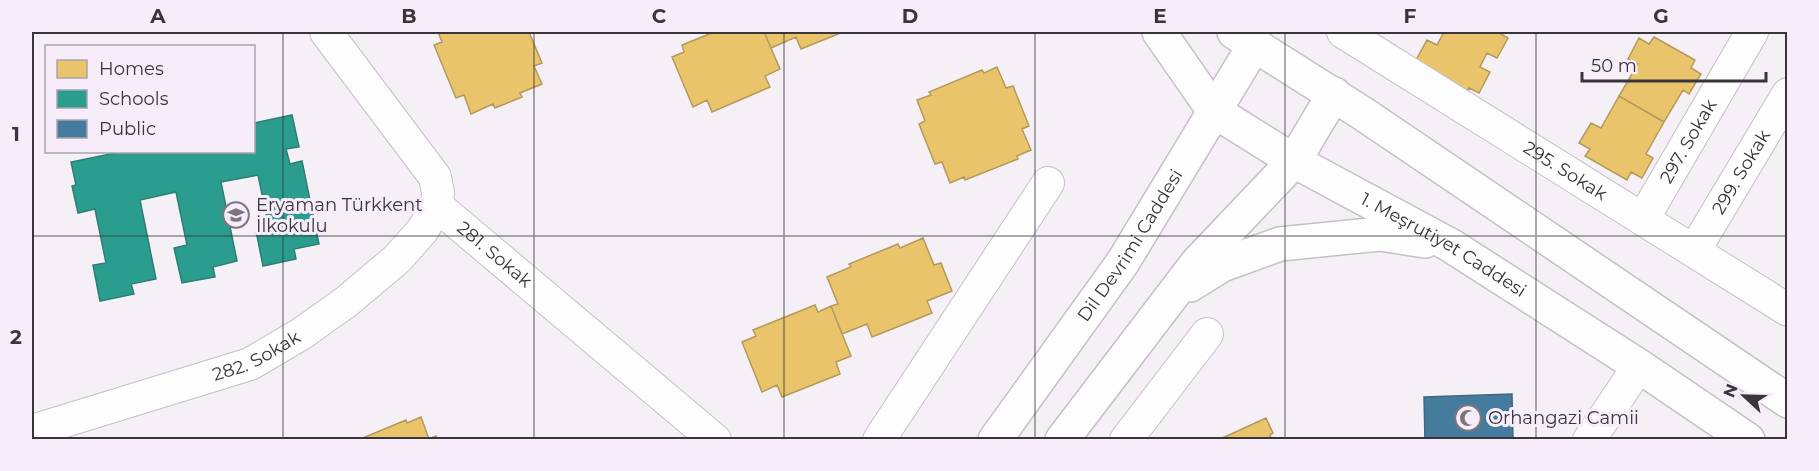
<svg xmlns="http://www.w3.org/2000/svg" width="1819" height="471" viewBox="0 0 1819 471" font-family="Montserrat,sans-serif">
<rect width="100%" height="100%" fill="#f5f0f6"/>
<!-- homes -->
<path fill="#e9c46a" stroke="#b4995c" stroke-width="1.5" d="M438,32h91l13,31 -8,3 8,18 -22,9 2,4 -27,11 -2,-4 -22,10 -7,-19 -8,3 -22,-53 8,-3z
M714,32h50l16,37 -15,7 5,11 -58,25 -5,-12 -14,7 -21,-50 12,-5 -2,-7z
M764,32h79l-42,17 -5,-12 -25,11z
M1444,32h54l10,6 -11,20 -10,-5 -7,14 10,5 -11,21 -10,-5 -4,7 -49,-35 11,-20 10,5z
M1654,37l41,23 -4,8 10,6 -12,20 -6,-4 -19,32 -45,-26 19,-32 -10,-5 11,-21 10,6z
M997,67l9,21 7,-2 16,40 -7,3 9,21 -14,6 1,3 -53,21 -1,-3 -14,6 -8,-21 -7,2 -16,-40 6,-3 -8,-21 14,-5 -2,-3 53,-22 2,3z
M1619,96l45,26 -18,32 7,4 -11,20 -11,-6 -4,8 -42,-24 5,-7 -11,-6 12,-20 10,5z
M923,238l11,27 7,-2 11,28 -25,10 5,12 -60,24 -5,-13 -25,10 -11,-28 7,-2 -11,-27 24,-10 -2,-3 49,-20 2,4z
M815,305l3,7 13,-6 20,50 -15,6 4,12 -58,23 -5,-12 -15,7 -20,-50 14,-6 -3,-6z
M421,417l8,22 7,-3 2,4h-80l48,-20 1,3z
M1266,418l7,15 -3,2 2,5h-54z"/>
<!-- schools -->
<path fill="#2a9d8f" stroke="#2e7e76" stroke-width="1.5" d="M292,115l7,32 -13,2 4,15 12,-3 17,83 -25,5 2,10 -33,7 -7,-35 13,-3 -11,-53 -37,7 16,79 -24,6 2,10 -33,6 -8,-35 13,-3 -11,-53 -36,8 16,79 -25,5 3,10 -34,7 -7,-36 13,-2 -11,-54 -17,4 -6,-27 4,-1 -5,-23 49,-10h134v-29z"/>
<!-- public -->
<path fill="#457b9d" stroke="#41667f" stroke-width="1.5" d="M1512,394l1,46h-88l-1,-43z"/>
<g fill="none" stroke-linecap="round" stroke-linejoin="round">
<!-- minor casing -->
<g stroke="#c4c0c6" stroke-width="34">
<g id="minor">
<path id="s1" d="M326,32l109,145 3,16 -1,13 278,234"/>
<path id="s2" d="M1343,32l445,278"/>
<path id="s3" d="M1643,219l109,-187"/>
<path id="s4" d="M1694,251l94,-157"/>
<path id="s5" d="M32,431l218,-67 51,-30 45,-32 51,-43 25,-28 15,-25"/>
<path d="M879,440l169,-257"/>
<path d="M1126,440l81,-106"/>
<path d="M1589,440l50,-74"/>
</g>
</g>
<!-- major casing -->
<g stroke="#c4c0c6" stroke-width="36">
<g id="major">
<path id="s6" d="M1159,32l55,79 80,50 156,84 189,121 109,74"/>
<path d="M1234,32l128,81 426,288"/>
<path d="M1190,285l32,-20 58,-21 100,-10 45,7"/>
<path id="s7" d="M995,440l128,-178 132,-218"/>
<path d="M1062,440l135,-177 97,-102 40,-67"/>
</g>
</g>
<!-- minor -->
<use href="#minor" stroke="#fefdfe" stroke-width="32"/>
<!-- major -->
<use href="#major" stroke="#fefdfe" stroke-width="33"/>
</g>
<!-- grid -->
<path fill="none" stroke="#39353a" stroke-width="1.5" stroke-opacity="0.55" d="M283,32v408M534,32v408M784,32v408M1035,32v408M1285,32v408M1536,32v408M32,236h1756"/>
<!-- icons -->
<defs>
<g id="school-ring" transform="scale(1.35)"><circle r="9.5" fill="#f6ecfa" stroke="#7b767c" stroke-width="1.5"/><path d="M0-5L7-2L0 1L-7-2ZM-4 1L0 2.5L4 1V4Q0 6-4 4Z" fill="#7b767c"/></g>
<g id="mosque-ring" transform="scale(1.35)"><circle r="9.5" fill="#f6ecfa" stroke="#7b767c" stroke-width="1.5"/><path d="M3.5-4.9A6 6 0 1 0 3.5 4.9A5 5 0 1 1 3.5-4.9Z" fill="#7b767c"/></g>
</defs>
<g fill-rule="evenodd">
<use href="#school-ring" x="236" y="215"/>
<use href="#mosque-ring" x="1468" y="418"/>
</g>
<g text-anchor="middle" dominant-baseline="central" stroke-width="6" stroke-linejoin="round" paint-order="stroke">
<!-- street labels -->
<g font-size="18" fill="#39353a" stroke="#f6ecfa">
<text stroke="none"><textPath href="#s3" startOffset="90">297. Sokak</textPath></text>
<text stroke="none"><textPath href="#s2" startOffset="262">295. Sokak</textPath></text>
<text stroke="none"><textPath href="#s4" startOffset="92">299. Sokak</textPath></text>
<text stroke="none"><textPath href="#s7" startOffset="237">Dil Devrimi Caddesi</textPath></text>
<text stroke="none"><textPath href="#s6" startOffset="362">1. Meşrutiyet Caddesi</textPath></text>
<text stroke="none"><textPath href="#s1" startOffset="286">281. Sokak</textPath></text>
<text stroke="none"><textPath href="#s5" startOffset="237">282. Sokak</textPath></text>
</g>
<!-- poi labels -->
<g font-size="18" fill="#39353a" stroke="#f6ecfa" text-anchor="start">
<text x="256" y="205">Eryaman Türkkent<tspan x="256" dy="21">İlkokulu</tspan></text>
<text x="1488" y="418">Orhangazi Camii</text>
</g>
</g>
<!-- border -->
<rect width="1819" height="471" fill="none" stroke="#f6ecfa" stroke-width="66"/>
<!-- legend -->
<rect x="45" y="45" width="210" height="108" fill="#f6ecfa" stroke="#aaa3ad" stroke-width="1.5"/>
<rect x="57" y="60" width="30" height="18" fill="#e9c46a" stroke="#aaa3ad" stroke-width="1.5"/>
<text x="99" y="75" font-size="18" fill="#39353a">Homes</text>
<rect x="57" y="90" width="30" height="18" fill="#2a9d8f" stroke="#aaa3ad" stroke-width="1.5"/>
<text x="99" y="105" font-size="18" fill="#39353a">Schools</text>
<rect x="57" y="120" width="30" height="18" fill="#457b9d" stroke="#aaa3ad" stroke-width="1.5"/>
<text x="99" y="135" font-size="18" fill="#39353a">Public</text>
<!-- north arrow -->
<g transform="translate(1744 396) rotate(292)" stroke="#f6ecfa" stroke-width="4.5" paint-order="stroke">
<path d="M0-4.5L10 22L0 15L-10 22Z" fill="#39353a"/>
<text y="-9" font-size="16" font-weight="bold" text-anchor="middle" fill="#39353a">N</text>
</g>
<!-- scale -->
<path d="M1582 72v9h184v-9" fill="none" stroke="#39353a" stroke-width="3"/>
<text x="1591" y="72" font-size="18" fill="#39353a" stroke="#f6ecfa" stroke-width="4.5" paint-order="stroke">50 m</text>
<rect x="33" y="33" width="1753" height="405" fill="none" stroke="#39353a" stroke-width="2"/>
<g font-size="20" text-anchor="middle" font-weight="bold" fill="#39353a">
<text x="158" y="23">A</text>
<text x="409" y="23">B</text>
<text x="659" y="23">C</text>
<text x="910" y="23">D</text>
<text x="1160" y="23">E</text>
<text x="1410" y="23">F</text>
<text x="1661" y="23">G</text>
<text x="16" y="141">1</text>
<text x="16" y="344">2</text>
</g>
</svg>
